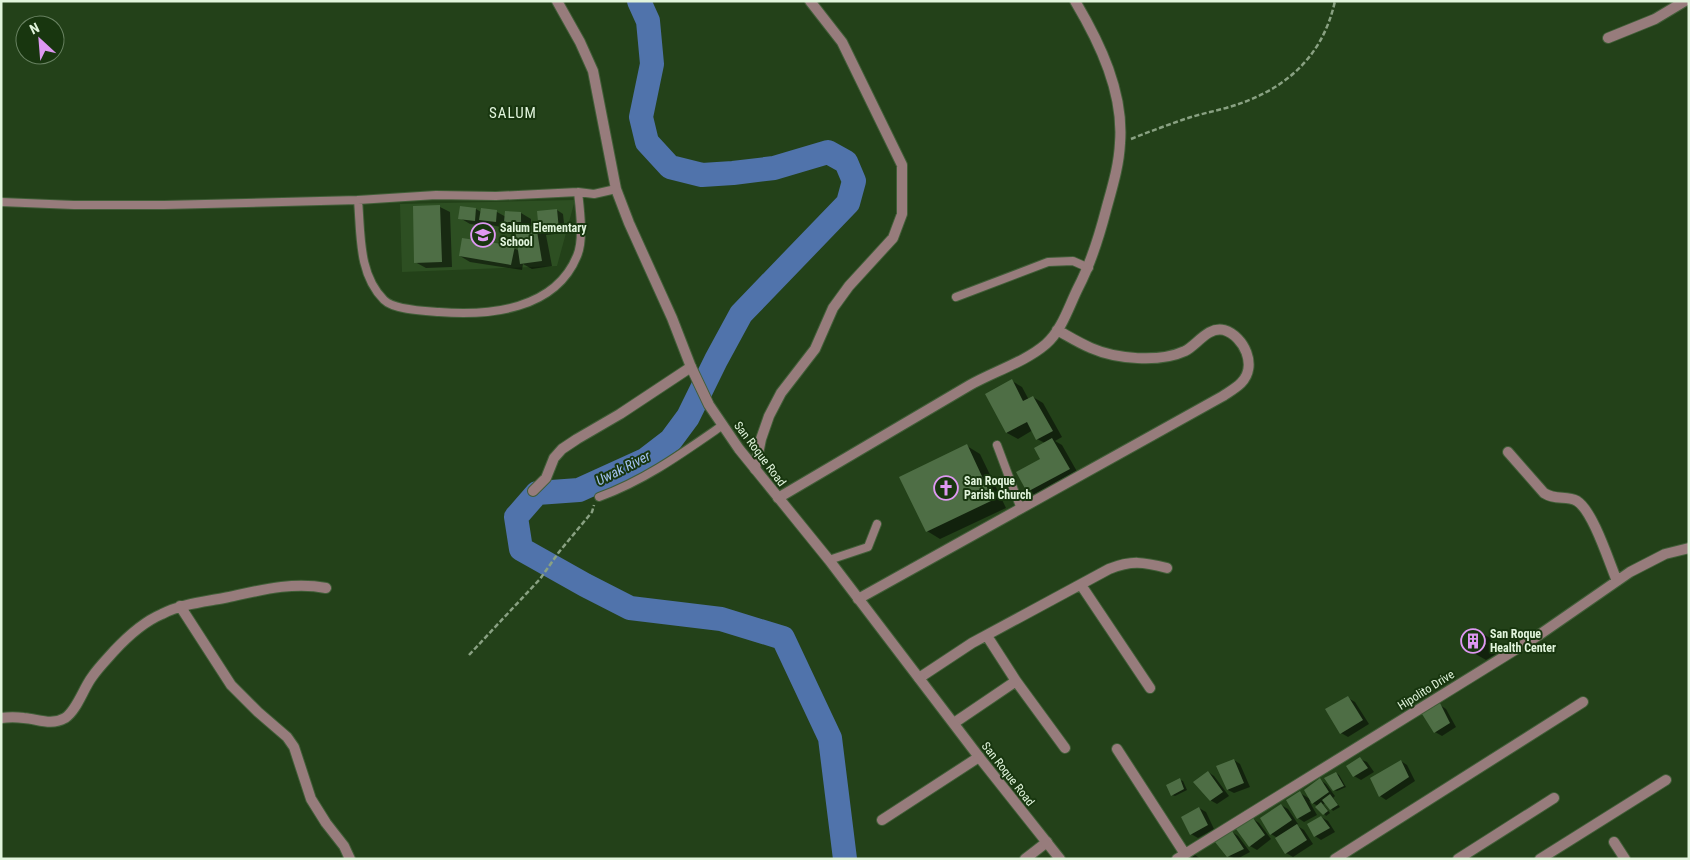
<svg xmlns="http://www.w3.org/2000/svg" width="1690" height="860" viewBox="0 0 1690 860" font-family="'Roboto Condensed',sans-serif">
<rect width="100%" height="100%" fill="#234119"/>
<!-- built -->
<path fill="#2d4f22" d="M575,200l-18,66 -155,6 -2,-68z"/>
<!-- shadow -->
<path fill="#0007" d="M414,207h26l10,5 2,55 -26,1 -11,-6z
M461,208l15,1 5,3h16l9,5 15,-4 10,6v9l5,-1 4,2 17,-19 6,4 2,19 -19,2 6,31 -20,3 -9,-5 -1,6 -52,-8 -10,-6 54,-8 5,3 7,-24h-10l-9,-5 -1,6 -15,-3 -6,-2v3l-15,-2 -10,-6z
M1012,381l10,6 7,13 4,-3 10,6 19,34 -7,4 7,4 17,30 -41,22 -10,-5 -10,-20 24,-13 3,-16 -8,-4 -4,-9 -15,9 -11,-6 -21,-38z
M967,446l13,8 26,54 -66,31 -13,-8z
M1476,630l14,8 9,14 -13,8 -14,-8z
M1348,698l7,4 14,22 -21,13 -7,-4z
M1440,705l6,4 10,18 -14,9 -7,-4z
M1360,759l7,3 7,10 -13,8 -7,-4z
M1234,760l6,4 10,23 -16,6 -6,-3z
M1401,761l6,4 8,16 -29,19 -6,-4z
M1208,772l6,4 15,20 -12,8 -7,-4z
M1336,773l3,2 7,12 -9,4 -3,-1z
M1180,780l3,1 4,9 -12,6 -3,-1z
M1320,780l6,4 9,12 -2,2 7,9 -7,4 -7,-8 -3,1 7,9 -4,3 -8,-10 -9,-5 8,14 -13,7 -6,-4 2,-25 10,6z
M1281,805l7,4 10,15 -2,1 8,5 9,14 -20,13 -7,-4 -10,-16 -5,-3z
M1199,808l7,4 8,17 -16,9 -7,-4z
M1321,817l7,4 7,11 -14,8 -6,-4z
M1253,819l6,4 12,16 -14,11 -7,-4 -12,-17z
M1232,832l6,4 12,16 -13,7 -9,-3z
M1195,855l6,4h-12z"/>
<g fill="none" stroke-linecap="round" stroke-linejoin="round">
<!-- river -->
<path stroke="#5073ab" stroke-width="24" d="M639,1l9,20 4,43 -11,53 6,25 23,25 32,8 31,-2 41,-5 54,-16 18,10 8,19 -6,22 -107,111 -25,46 -28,57 -17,23 -26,20 -66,30 -42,3 -21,24 5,32 64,36 45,23 91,11 62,19 47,100 15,121"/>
</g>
<!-- building -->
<path fill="#4e6e45" d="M440,205l2,57 -28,1 -1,-57z
M460,206l16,2 -1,13 -17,-2z
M481,208l16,2 -1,12 -17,-2z
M557,209l2,21 -20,2 -2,-21z
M505,211l16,1v10h-17z
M536,225l6,36 -22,3 -5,-35z
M462,238l53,8 -4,19 -52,-9z
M1012,379l11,22 10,-5 20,35 -17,9 -9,-18 -21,11 -21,-39z
M1052,438l18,31 -43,23 -11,-20 24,-13 -6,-11z
M967,444l26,56 -67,32 -27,-55z
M1476,628l10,16 -15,9 -10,-16z
M1348,696l15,24 -23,14 -15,-25z
M1440,703l10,20 -16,10 -12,-19z
M1360,757l8,11 -15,9 -7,-11z
M1234,759l10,24 -17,7 -11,-24z
M1401,760l8,17 -30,20 -9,-19z
M1208,771l15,21 -13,9 -17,-19z
M1336,772l8,14 -11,5 -9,-13z
M1180,778l4,11 -13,7 -5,-11z
M1320,778l9,14 -17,12 -8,-14z
M1300,791l11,20 -14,8 -11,-19z
M1330,794l8,11 -8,5 -8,-10z
M1321,802l7,9 -5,4 -8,-8z
M1281,804l11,16 -22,15 -10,-17z
M1199,807l9,18 -18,10 -9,-18z
M1321,816l9,12 -16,9 -7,-13z
M1253,818l12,17 -16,12 -13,-18z
M1297,824l10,16 -22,14 -10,-16z
M1232,831l12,18 -17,8 -12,-15z"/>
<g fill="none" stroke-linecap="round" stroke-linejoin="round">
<!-- service casing -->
<g stroke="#415e38" stroke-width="10">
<path id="service" d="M358,200c3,34 0,74 26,100 10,10 41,11 55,12 50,4 116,-2 138,-56 7,-16 3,-46 1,-64
M1,202l73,3h90l194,-5 78,-5 60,1 82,-4 16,2 22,-5
M956,297l92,-35 25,-1 16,7
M997,445l24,64
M599,497c45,-16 85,-45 124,-72
M829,560l39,-13 9,-23"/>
</g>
<!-- minor casing -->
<g stroke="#415e38" stroke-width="12">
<path id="minor" d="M1608,38l47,-19 30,-18
M1508,452l36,41c12,8 22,2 33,8 16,10 32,61 40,80
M755,469l6,-30 8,-23 12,-23 34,-44 18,-41 16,-22 44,-48 9,-24v-49l-60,-123 -32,-41
M533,491l13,-13 8,-20 8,-9 15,-10 43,-25 71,-47
M778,498c64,-38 128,-76 192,-113 25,-14 55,-23 76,-41 16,-14 23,-38 32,-56 13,-25 21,-51 28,-78 6,-22 13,-44 14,-67 4,-50 -20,-100 -45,-142
M1081,585l69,103
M858,599l365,-203c6,-4 13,-8 18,-13 17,-17 3,-47 -17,-53 -16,-4 -27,15 -39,21 -26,12 -69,8 -94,-3 -12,-5 -23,-12 -34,-18
M180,606l51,79 27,27 29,25 7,10 17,52 15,24 18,23 6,13
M987,636l29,45 49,67
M919,678l53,-35 137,-74c23,-9 34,-7 58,-1
M1,718c8,-1 15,-1 23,0 14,1 27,8 41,0 12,-8 18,-29 27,-41 6,-9 15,-18 22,-26 14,-15 29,-29 48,-37 19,-10 41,-12 62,-16 33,-7 68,-17 102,-10
M954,723l62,-42
M1117,749l68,105
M882,820l97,-63
M1614,842l11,17
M1025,859l22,-17
M1177,859l362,-224 91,-63 35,-18 24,-6
M1335,859l248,-157
M1458,859l96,-61
M1540,859l126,-79"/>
</g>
<!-- tertiary casing -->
<g stroke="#415e38" stroke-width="12">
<path id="tertiary" d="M557,1l23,41 13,29 23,118 13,34 43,95 19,49 18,38 30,44 90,111 150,197 81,102"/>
</g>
<!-- path -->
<path stroke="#89a182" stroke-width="2.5" stroke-dasharray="5 2.5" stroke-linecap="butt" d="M1131,139c17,-7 34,-13 51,-19 14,-5 29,-8 44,-12 56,-16 96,-48 109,-107
M469,655l71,-76 19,-27 33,-40 2,-7"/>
<!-- service -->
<use href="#service" stroke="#977c7c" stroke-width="8"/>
<!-- minor -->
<use href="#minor" stroke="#977c7c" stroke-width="10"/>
<!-- tertiary -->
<use href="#tertiary" stroke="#977c7c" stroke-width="10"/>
</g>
<!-- icons -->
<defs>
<g id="school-ring" transform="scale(1.25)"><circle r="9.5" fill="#18360f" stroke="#de98f2" stroke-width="1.5"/><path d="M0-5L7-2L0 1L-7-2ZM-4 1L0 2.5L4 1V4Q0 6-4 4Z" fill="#de98f2"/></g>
<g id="church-ring" transform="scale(1.25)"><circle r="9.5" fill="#18360f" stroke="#de98f2" stroke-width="1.5"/><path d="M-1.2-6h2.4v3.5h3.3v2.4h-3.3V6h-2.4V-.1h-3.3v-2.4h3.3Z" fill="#de98f2"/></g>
<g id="building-ring" transform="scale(1.25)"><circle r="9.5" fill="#18360f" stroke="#de98f2" stroke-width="1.5"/><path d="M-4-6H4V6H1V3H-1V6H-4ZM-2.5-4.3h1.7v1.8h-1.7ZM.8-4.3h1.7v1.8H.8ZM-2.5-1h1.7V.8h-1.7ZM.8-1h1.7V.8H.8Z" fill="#de98f2"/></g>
</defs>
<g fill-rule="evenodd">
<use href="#school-ring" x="483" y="235"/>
<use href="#church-ring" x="946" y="488"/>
<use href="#building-ring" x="1473" y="641"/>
</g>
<g text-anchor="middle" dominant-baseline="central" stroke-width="4" stroke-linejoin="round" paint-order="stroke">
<!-- poi labels -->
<g font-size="12" font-weight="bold" fill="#e1f4dc" stroke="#18360f" text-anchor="start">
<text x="500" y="228">Salum Elementary<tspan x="500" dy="14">School</tspan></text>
<text x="964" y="481">San Roque<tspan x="964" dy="14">Parish Church</tspan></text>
<text x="1490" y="634">San Roque<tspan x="1490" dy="14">Health Center</tspan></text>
</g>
<!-- street labels -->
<g font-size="12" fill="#e1f4dc" stroke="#18360f">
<text transform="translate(760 454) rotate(53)">San Roque Road</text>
<text transform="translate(1426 690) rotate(-32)">Hipolito Drive</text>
<text transform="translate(1008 774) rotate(52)">San Roque Road</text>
</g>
<!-- water labels -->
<g font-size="14" font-style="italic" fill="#a3c2f2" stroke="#18360f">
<text transform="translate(623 468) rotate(-27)">Uwak River</text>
</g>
<!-- quarter labels -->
<g font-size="15" letter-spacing="1" fill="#e1f4dc" stroke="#18360f">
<text x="513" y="113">SALUM</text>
</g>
</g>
<!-- border -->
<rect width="1690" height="860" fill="none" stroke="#e1f4dc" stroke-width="5"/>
<!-- north arrow -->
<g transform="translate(40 40) rotate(334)"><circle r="24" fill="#18360f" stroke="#688261"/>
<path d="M0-4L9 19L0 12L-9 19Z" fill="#de98f2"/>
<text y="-8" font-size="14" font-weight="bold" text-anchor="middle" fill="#e1f4dc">N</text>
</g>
</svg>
